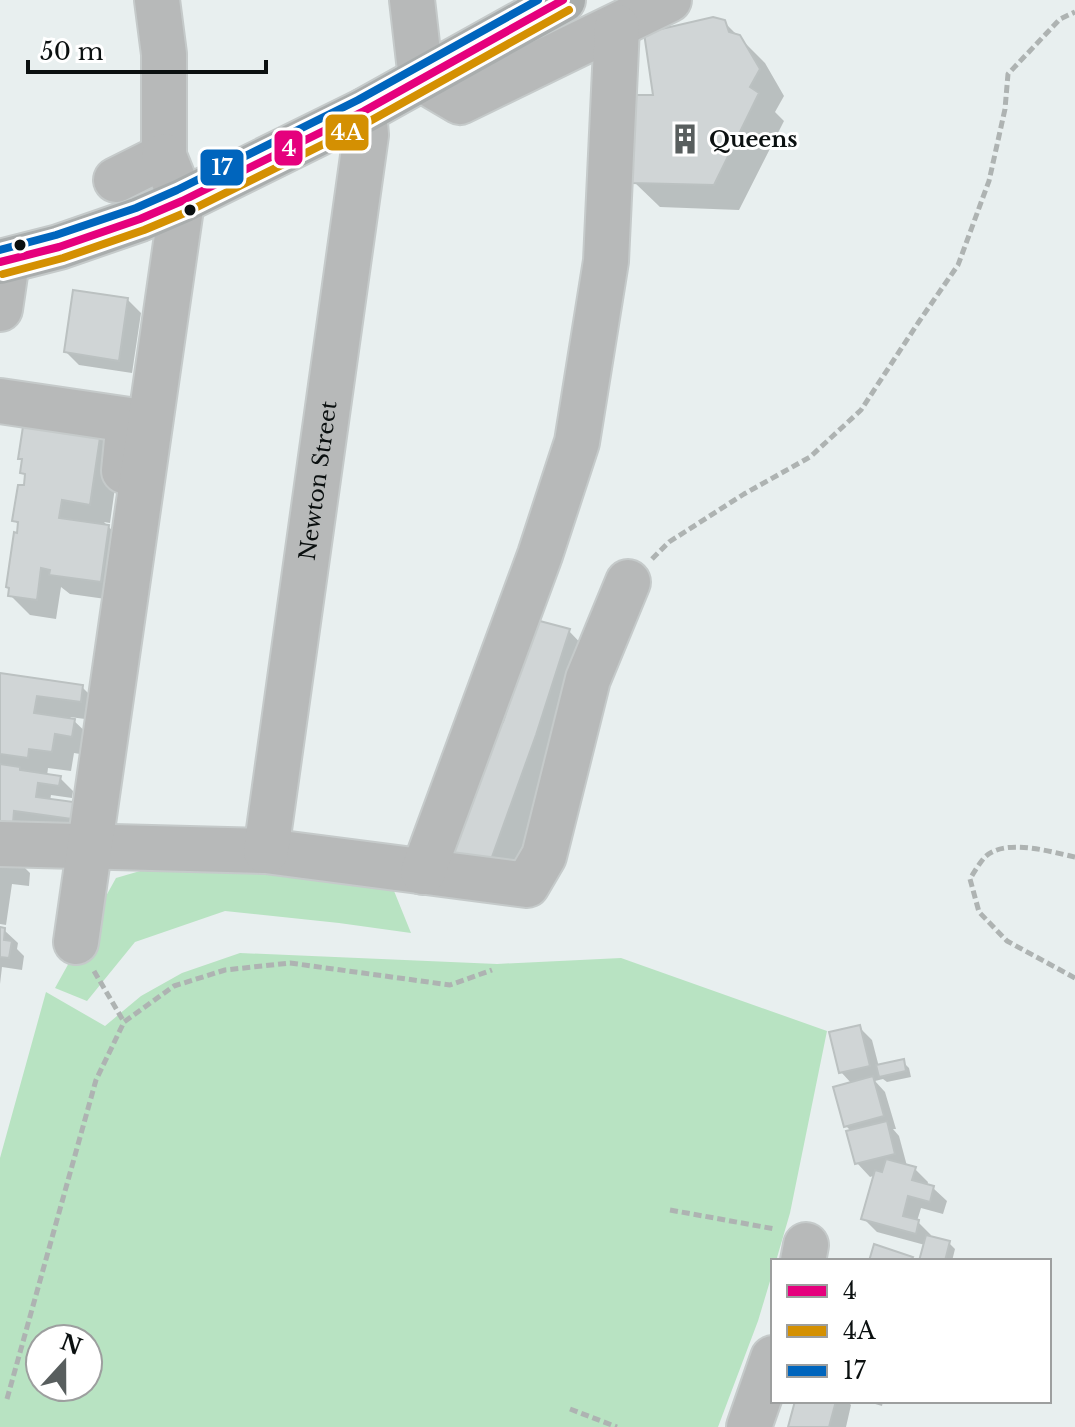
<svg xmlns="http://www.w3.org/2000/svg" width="1075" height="1427" viewBox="0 0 1075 1427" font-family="'Libre Baskerville',serif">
<rect width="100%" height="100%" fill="#e8efef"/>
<!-- green -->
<path fill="#b8e3c2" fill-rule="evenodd" d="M171,862l219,19 21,52 -72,-10 -114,-12 -90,31 -48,59 -32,-13 61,-110z
M240,953l257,11 124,-6 206,73 -37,182 -14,48h-3v10l-15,50 -40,106h-718v-269l46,-166 59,34 36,-30 41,-23zM88,1339v48h-48v-48z"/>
<!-- shadow -->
<path fill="#0003" d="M724,22l41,41 19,33 -9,16 9,9 -45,89 -79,-3 -26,-25 21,-85z
M128,300l13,13 -9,60 -53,-8 -13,-13z
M100,432l20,20 -10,71 -6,-1 24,25 -8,54 -50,-7 -9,-7 -5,32 -26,-4 -20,-20 10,-69 -5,-5 10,-34 2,-10 -5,-5 2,-11 -4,-3z
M569,631l19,20 -33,104 -47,131 -44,-14 41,-147z
M0,675l82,12 20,20 -2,14 -30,-4 24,23 -2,16 -18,-3 -3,18 -23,-3 -1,8 13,2 13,13 -1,7 -21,-3 -1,6 41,31 -91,-1z
M0,857l17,3 13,13 -1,13 -17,-2 -6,41 -6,-1z
M0,929l4,1 14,13 -1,6 7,7 -2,14 -20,-3 -2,17z
M859,1027l13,13 7,27 24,-5 6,6 2,9 -24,5 -4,-3 -8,2 10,11 11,37h-3l6,7 8,30 8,3 13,13 -1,4 6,2 14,13 -4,13 -22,-6 -4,13 14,14v3l18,5 6,6 -3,12h-31l4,-16 -48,-13 -13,-13 12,-44 -6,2 -13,-14 -5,-31 -6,-6 6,-42 -11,-12z
M797,1401h50l4,4 -5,22h-56z
M865,1401h18l-1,5z"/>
<!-- building -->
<path fill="#d0d5d6" stroke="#bbc1c1" stroke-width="2" d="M713,17l12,3 4,12 11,3 20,34 -10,18 9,6 -45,92 -82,-2 1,-88h20l-9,-62z
M73,290l55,8 -9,63 -55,-9z
M24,420l77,11 -11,74 -28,-5 -3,18 50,7 -8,57 -52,-7 1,-5 -9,-2 -4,32 -29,-4 1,-8 -3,-1 8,-55 3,1 1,-11 -6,-1 6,-36h6l1,-11 -5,-1 2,-14h-4z
M536,620l34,9 -34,106 -48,133 -46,-15 47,-133 14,2z
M0,673l83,12 -2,17 -44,-6 -3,17 41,6 -3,18 -17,-3 -3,18 -23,-3 -1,9 -28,-4z
M0,764l20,3v3l41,6 -2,10 -21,-3 -2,14 45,6 -2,17 -65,-9 -1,12 -13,-2z
M0,927l5,1 -1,12 8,1 -3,17 -9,-1z
M860,1025l10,41 -31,7 -10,-41z
M904,1059l2,12 -27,6 -3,-12z
M873,1076l11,40 -40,11 -11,-40z
M887,1121l8,33 -40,10 -9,-33z
M886,1159l30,8 -4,13 22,6 -4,16 -22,-6 -5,20 16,4 -3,14 -55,-15 14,-49 7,2z
M926,1235l24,6 -5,20h-26z
M874,1244l39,13 -2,4h-42z
M795,1401h41l-7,26h-41z"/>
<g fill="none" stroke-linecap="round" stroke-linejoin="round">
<!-- minor casing -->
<g stroke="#c5caca" stroke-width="48">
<g id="minor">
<path d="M412,0l9,79 39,23 209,-102"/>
<path d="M116,180l48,-24v-102l-7,-54"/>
<path d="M0,309l7,-48"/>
<path d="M0,401l129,19 -5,51"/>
<path d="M0,844l266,7 261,34 17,-29 44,-177 40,-97"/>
<path id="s1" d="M266,851l100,-716 -2,-24"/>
<path d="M423,872l117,-317 37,-113 29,-181 11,-234"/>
<path d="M76,942l106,-741 -18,-45"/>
<path d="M803,1261l3,-16"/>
<path d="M749,1427l24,-69"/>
</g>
</g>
<!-- highway casing -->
<g stroke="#c5caca" stroke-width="48">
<path id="highway" d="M0,262l59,-15 81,-28 42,-18 182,-90 199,-111"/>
</g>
<!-- path -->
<path stroke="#aeb3b2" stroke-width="5" stroke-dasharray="8 4" stroke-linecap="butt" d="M652,559l17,-17 75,-48 66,-37 51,-47 57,-87 40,-58 31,-84 16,-72 3,-35 52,-55 15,-7
M1075,857c-24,-5 -71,-20 -91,1 -5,6 -10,14 -14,21l9,33 28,29 68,37
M94,971l30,51
M670,1210l105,19
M7,1399l89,-319 28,-58 50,-36 51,-16 65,-7 160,22 42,-15
M570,1409l47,18"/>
<!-- minor -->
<use href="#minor" stroke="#b7b9b9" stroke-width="44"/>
<!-- highway -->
<use href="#highway" stroke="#a9adad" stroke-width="44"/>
<!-- bus-1 casing -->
<g stroke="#fff" stroke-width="14">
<path id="bus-1" d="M0,262l59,-15 81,-28 42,-18 182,-90 199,-111"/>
</g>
<!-- bus-2 casing -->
<g stroke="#fff" stroke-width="14">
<path id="bus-2" d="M3,274l60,-16 81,-28 43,-18 183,-91 199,-111"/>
</g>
<!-- bus-3 casing -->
<g stroke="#fff" stroke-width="14">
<path id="bus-3" d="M0,250l56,-15 80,-27 41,-18 181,-90 180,-100"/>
</g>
<!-- bus-1 -->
<use href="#bus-1" stroke="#e5007d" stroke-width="8"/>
<!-- bus-2 -->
<use href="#bus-2" stroke="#d49002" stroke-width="8"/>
<!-- bus-3 -->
<use href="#bus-3" stroke="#0065bd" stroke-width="8"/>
</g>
<!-- icons -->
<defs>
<g id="building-bare" transform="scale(2.4)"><path d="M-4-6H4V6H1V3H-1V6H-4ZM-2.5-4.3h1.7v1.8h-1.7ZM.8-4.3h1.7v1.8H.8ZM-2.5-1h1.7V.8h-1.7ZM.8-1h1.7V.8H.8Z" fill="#585e5e" stroke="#fff" stroke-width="2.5" paint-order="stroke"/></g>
</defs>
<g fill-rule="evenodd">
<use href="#building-bare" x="685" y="139"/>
</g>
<!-- markers -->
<g fill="#0b1010" stroke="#fff" stroke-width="3">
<circle cx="190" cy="210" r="7"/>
<circle cx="20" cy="245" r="7"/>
</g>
<g text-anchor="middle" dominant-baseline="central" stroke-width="6" stroke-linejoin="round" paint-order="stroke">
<!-- poi labels -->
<g font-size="22" font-weight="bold" fill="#0b1010" stroke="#fff" text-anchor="start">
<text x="709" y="139">Queens</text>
</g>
<!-- street labels -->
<g font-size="22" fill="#0b1010" stroke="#fff">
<text stroke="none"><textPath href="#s1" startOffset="374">Newton Street</textPath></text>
</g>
</g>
<g stroke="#fff" stroke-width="3">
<rect x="324" y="113" width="46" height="39" rx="8" fill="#d49002"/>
<rect x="273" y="129" width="31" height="38" rx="8" fill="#e5007d"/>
<rect x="199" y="148" width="46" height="39" rx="8" fill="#0065bd"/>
</g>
<g font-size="22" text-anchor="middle" font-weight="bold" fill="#fff">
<text x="347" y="140">4A</text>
<text x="289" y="156">4</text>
<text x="222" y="175">17</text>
</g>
<!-- legend -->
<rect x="771" y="1259" width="280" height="144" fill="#ffffff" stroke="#9d9f9f" stroke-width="2"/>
<rect x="787" y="1285" width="40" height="12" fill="#e5007d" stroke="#9d9f9f" stroke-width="2"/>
<text x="843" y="1299" font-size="24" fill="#0b1010">4</text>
<rect x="787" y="1325" width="40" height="12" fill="#d49002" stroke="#9d9f9f" stroke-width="2"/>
<text x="843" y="1339" font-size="24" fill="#0b1010">4A</text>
<rect x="787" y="1365" width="40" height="12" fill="#0065bd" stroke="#9d9f9f" stroke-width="2"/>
<text x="843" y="1379" font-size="24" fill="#0b1010">17</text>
<!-- north arrow -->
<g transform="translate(64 1363) rotate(21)"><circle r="38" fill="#ffffff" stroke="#9d9f9f" stroke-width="2"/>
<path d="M0-6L14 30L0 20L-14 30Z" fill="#585e5e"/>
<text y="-12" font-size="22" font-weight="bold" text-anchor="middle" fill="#0b1010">N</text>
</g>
<!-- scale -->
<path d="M28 60v12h238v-12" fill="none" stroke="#0b1010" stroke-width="4"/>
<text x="40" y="60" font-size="24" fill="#0b1010" stroke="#ffffff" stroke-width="6" paint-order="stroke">50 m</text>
</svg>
